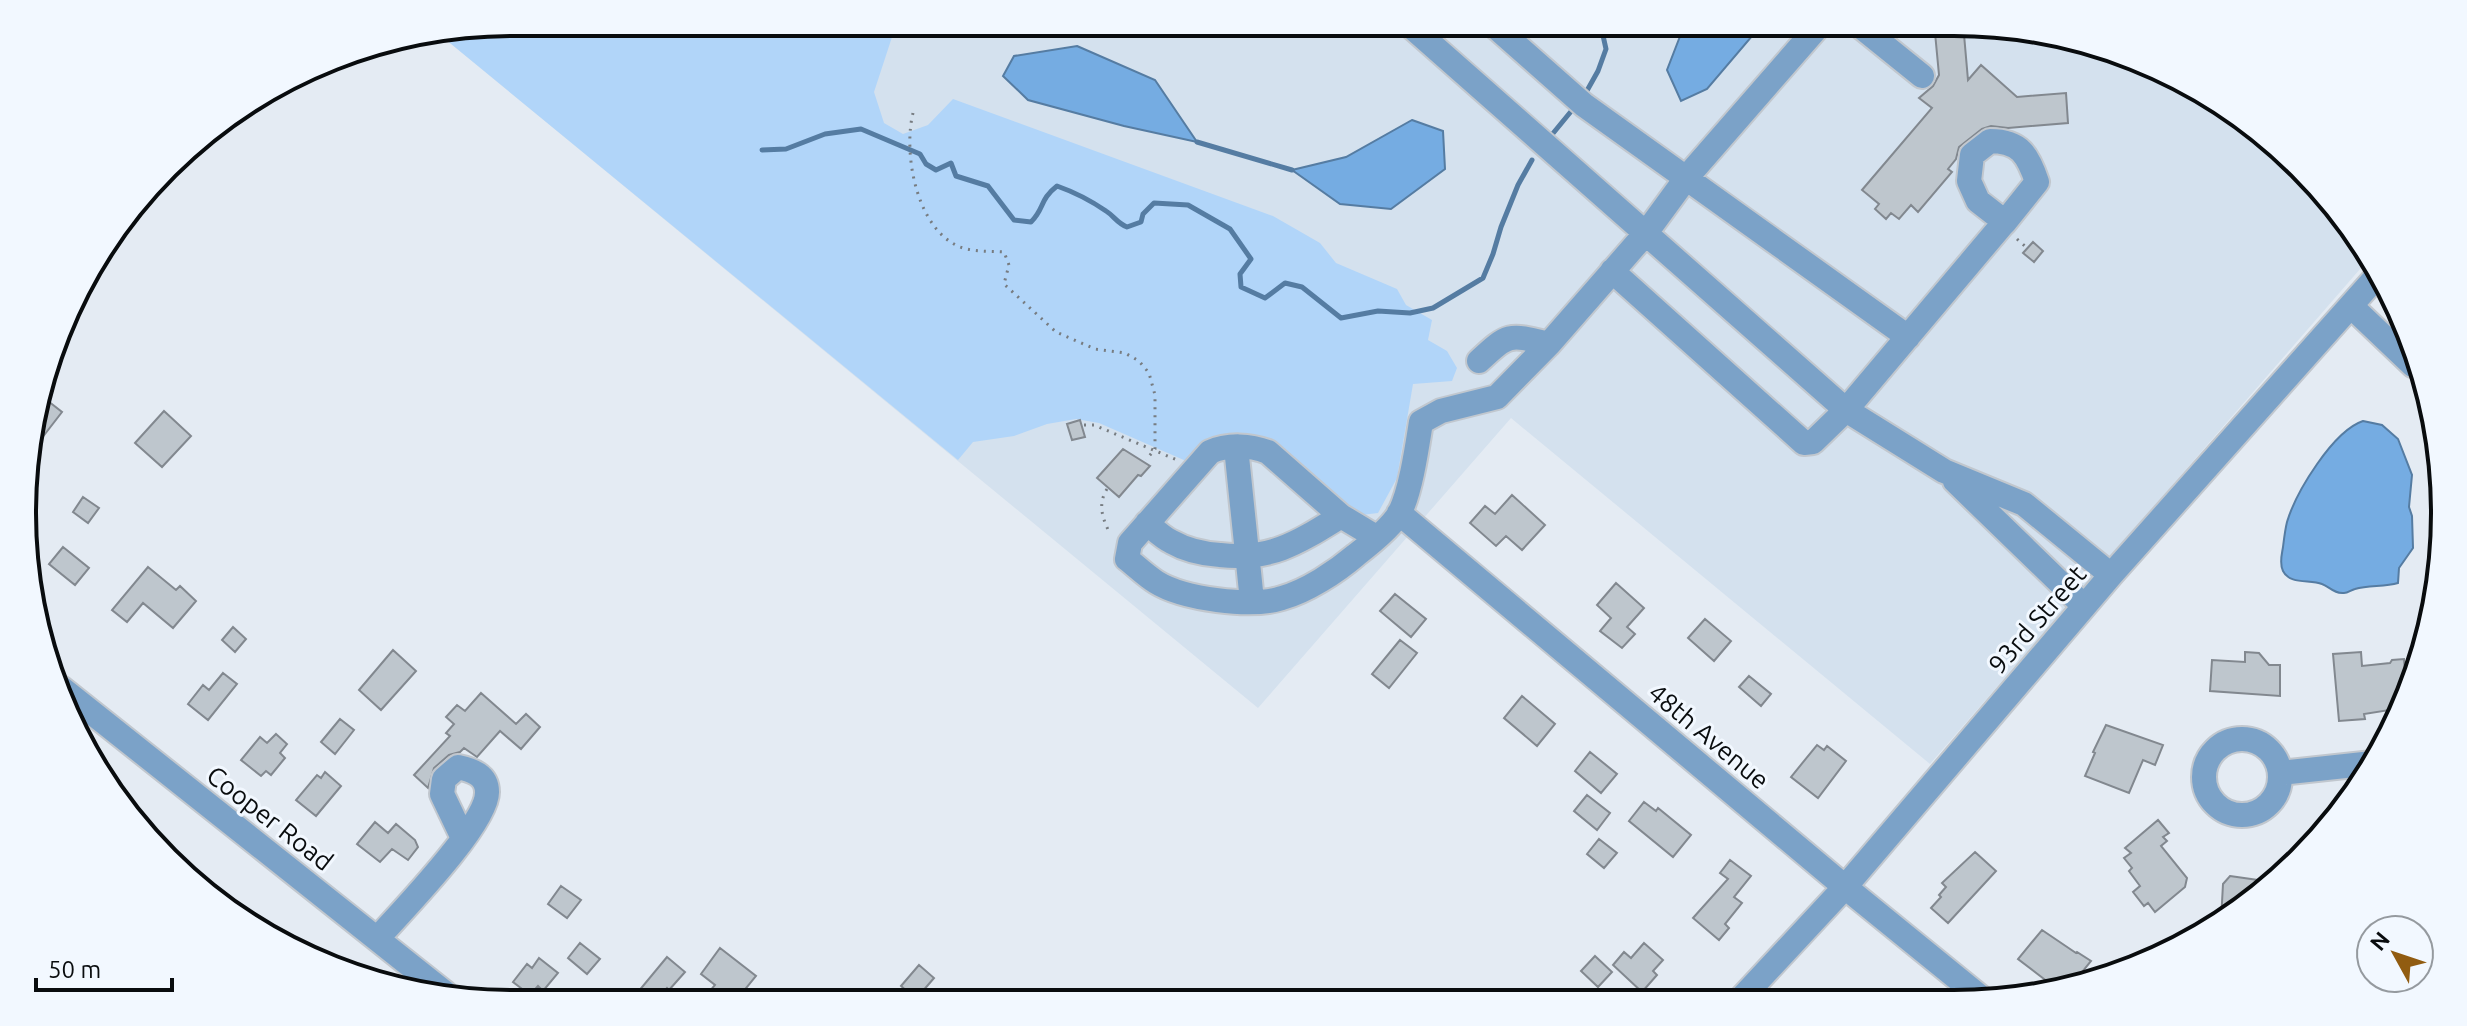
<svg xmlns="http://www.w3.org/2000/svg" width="2467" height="1026" viewBox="0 0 2467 1026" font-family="Ubuntu,sans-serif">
<rect width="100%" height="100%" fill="#e4ebf3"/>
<!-- built -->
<path fill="#d4e1ee" d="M513,22h1441l158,26 166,96 89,117 -437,503 -419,-346 -253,290 -819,-674z"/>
<!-- green -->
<path fill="#b1d5f9" d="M513,22h371l8,15 -18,55 10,31 19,11 25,-9 25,-26 320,117 47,27 16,20 61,26 9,16 26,15 -4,20 19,11 10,17 -5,13 -39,3 -16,94 -19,35 -25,3 -104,-78 -56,26 -94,-41 -23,-4 -29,5 -33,12 -41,6 -15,18 -519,-426z"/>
<!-- water -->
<path fill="#75ace2" stroke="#557ca2" stroke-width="2" d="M1689,22h75l-57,67 -26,12 -14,-31 17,-44z
M1077,46l78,34 42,62 -73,-16 -96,-26 -25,-24 11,-20z
M1412,120l31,11 2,38 -54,40 -51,-5 -48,-34 54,-13z
M2363,421l19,4 16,14 14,36 -3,32 3,9 1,32 -14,20 -1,15c-14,4 -29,2 -43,6 -4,1 -7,4 -11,4 -10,1 -14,-6 -22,-9 -12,-5 -32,1 -39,-13 -4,-8 -1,-17 0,-24 1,-8 2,-17 4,-25 9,-30 46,-91 76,-101z"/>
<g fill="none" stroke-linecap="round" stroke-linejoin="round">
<!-- stream -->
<path stroke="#557ca2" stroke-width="5" d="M1584,96l14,-25 8,-22 -6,-27
M1550,137l23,-28
M1197,142l95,28
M762,150l24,-1 39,-15 36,-5 59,25 6,10 10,6 15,-7 5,13 32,10 26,34 17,2c14,-14 8,-22 26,-36 17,6 33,14 49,25 8,5 11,12 21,16l14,-5 2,-8 11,-11 34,2 42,24 21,30 -11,15 1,13 24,11 20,-15 17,4 39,31 37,-7 32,2 23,-5 50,-30 10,-24 8,-27 17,-42 14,-25"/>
</g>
<!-- building -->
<path fill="#bec6cd" stroke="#82888f" stroke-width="2" d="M1934,22l29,1 5,57 13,-15 36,32 49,-4 2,30 -60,5 -17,-2 -9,3 -23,18 -3,12 -8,10 4,3 -34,40 -7,-7 -12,14 -8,-6 -5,6 -11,-10 4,-5 -17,-14 70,-82 -13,-10 14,-12 6,-11z
M2033,242l10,9 -9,11 -11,-9z
M48,401l14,11 -31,40v-29z
M164,411l27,25 -29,31 -27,-24z
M1080,420l5,17 -13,3 -5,-16z
M1123,449l27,17 -9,10 -3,-1 -19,22 -22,-19z
M1512,495l33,30 -23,25 -16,-14 -10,10 -26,-23 15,-17 10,8z
M83,497l16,11 -11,15 -15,-11z
M63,547l26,21 -14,17 -26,-21z
M148,567l28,23 4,-4 16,15 -23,27 -30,-25 -16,19 -15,-12z
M1616,583l28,25 -17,19 8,7 -13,14 -22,-17 11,-13 -14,-13z
M1395,594l31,25 -15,18 -31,-26z
M1705,619l26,22 -17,20 -26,-23z
M233,627l13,12 -11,13 -13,-12z
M1400,640l17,13 -28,35 -17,-14z
M393,650l23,21 -35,39 -22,-20z
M2245,652l14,1 10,12h11v31l-70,-5 2,-31 33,2z
M2361,652l1,14 28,-3 2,-3 12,-1 1,13 14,-1 -16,33 -7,1v4l-32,5 1,5 -26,2 -6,-67z
M223,673l14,11 -29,36 -20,-16 15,-19 6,5z
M1749,676l22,18 -10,12 -22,-19z
M481,693l35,31 10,-10 14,13 -19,22 -21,-18 -23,26 -13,-9 -4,4 -11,3 -15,13 -6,20 -14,-13 36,-39 -4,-3 8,-9 -8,-7 11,-12 8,6z
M1522,696l33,28 -18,22 -33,-28z
M340,719l14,11 -19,24 -14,-12z
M2106,725l57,20 -8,20 -12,-5 -14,33 -44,-17 10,-23 -2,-1z
M276,734l11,10 -7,9 5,5 -14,17 -5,-4 -5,5 -20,-16 19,-23 7,6z
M1817,745l7,5 3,-4 19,15 -28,37 -27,-21z
M1590,752l27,22 -16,19 -26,-22z
M325,772l16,14 -25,30 -20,-16 21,-25 4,3z
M1587,795l23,18 -13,17 -23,-19z
M1644,802l12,9 2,-3 33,27 -18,22 -44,-36z
M2158,820l11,13 -6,4 4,4 -6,5 26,32 -2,9 -30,25 -7,-9 -4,3 -11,-14 7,-6 -11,-15 3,-3 -8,-10 7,-5 -6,-5z
M375,822l13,11 8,-9 19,16 3,7 -10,13 -16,-11 -12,13 -23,-18z
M1599,839l18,14 -13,15 -17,-14z
M1975,852l21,19 -48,52 -17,-15 10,-11 -2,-2 7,-8 -4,-4z
M1730,860l21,16 -17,21 8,6 -17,21 4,4 -10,12 -26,-22 35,-39 -8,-6z
M2230,876l42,6 -19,20 -32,19 2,-37z
M561,886l20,14 -14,18 -19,-14z
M2042,930l34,23 1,-1 14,9 -13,16 6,5 -27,7 -39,-30z
M580,943l20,16 -13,15 -19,-16z
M1644,943l19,17 -10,11 4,4 -15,17 -29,-27 11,-13 7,6z
M720,948l36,28 -22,27h-34l15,-18 -14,-11z
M1595,956l17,16 -14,15 -17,-16z
M667,957l18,15 -16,18 -2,-2 -14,16h-25z
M539,958l19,15 -15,18 -5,-5 -8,9 -17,-13 14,-18 5,4z
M919,965l15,13 -18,21 -15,-13z"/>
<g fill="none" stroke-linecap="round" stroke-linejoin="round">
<!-- minor casing -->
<g stroke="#c1c7ce" stroke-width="28">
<path id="minor" d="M1406,22l440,388 98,61 80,33 87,71
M1490,22l94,83 324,232
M1855,22l67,54
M1612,271l192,172 9,-1 33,-32 156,-185 3,-3 32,-40c-9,-27 -17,-41 -47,-41l-18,14 -3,26 9,20 27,21
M2351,306l62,59
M1479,361c30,-28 30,-27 70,-17
M1236,447l16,154
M1955,481l129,125
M1399,513l446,374 139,113
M1147,523c8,7 16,15 25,19 14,8 32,12 48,13 51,6 79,-13 121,-39
M1376,537l-35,-21 -73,-64c-18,-7 -40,-8 -58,0l-80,91 -3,16c9,7 18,16 29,23 27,17 95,26 126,16 25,-7 54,-26 74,-43 13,-10 37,-29 44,-43 11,-22 17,-65 21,-90l20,-11 56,-14 52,-53 97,-111 41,-56 135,-155
M61,688l384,305
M2204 777a38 38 0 1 1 76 0a38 38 0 1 1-76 0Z
M2280,773l93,-10
M377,939c23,-26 111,-116 110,-147 0,-17 -15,-22 -29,-25l-14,12 -2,15 21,44
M1739,1001l106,-114 266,-312 267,-300"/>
</g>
<!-- path -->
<path stroke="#777c81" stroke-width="3" stroke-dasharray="2 6" stroke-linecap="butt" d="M913,113c-10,40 3,116 47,134 14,5 29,4 44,5l5,13 -5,19 52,48 39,17 30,4 14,8 10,12 6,22v54l-9,11
M2017,239l10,9
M1084,425h10l83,35
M1107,489c-10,16 -4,30 3,45"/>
<!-- minor -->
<use href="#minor" stroke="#7ba2c8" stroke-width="24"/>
</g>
<g text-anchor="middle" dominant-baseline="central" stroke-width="6" stroke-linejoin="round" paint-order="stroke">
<!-- street labels -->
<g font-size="26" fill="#090c0e" stroke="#f2f8ff">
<text transform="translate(2037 619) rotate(-49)">93rd Street</text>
<text transform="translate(1709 736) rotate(40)">48th Avenue</text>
<text transform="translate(270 818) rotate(38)">Cooper Road</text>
</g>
</g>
<!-- crop -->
<path d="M0 0H2467V1026H0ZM513 36H1954A477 477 0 0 1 2431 513V513A477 477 0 0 1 1954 990H513A477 477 0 0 1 36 513V513A477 477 0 0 1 513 36Z" fill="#f2f8ff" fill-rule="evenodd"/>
<path fill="none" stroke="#090c0e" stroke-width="4" d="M513 36H1954A477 477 0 0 1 2431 513V513A477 477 0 0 1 1954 990H513A477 477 0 0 1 36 513V513A477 477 0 0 1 513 36Z"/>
<!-- north arrow -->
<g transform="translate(2395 954) rotate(310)"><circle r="38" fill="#f2f8ff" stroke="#959a9f" stroke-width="2"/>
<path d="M0-6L14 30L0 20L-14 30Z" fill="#915c11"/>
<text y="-12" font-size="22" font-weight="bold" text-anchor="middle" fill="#090c0e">N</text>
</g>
<!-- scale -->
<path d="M36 978v12h136v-12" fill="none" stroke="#090c0e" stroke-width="4"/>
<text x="48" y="978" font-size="24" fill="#090c0e" stroke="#f2f8ff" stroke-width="6" paint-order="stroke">50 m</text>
</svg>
